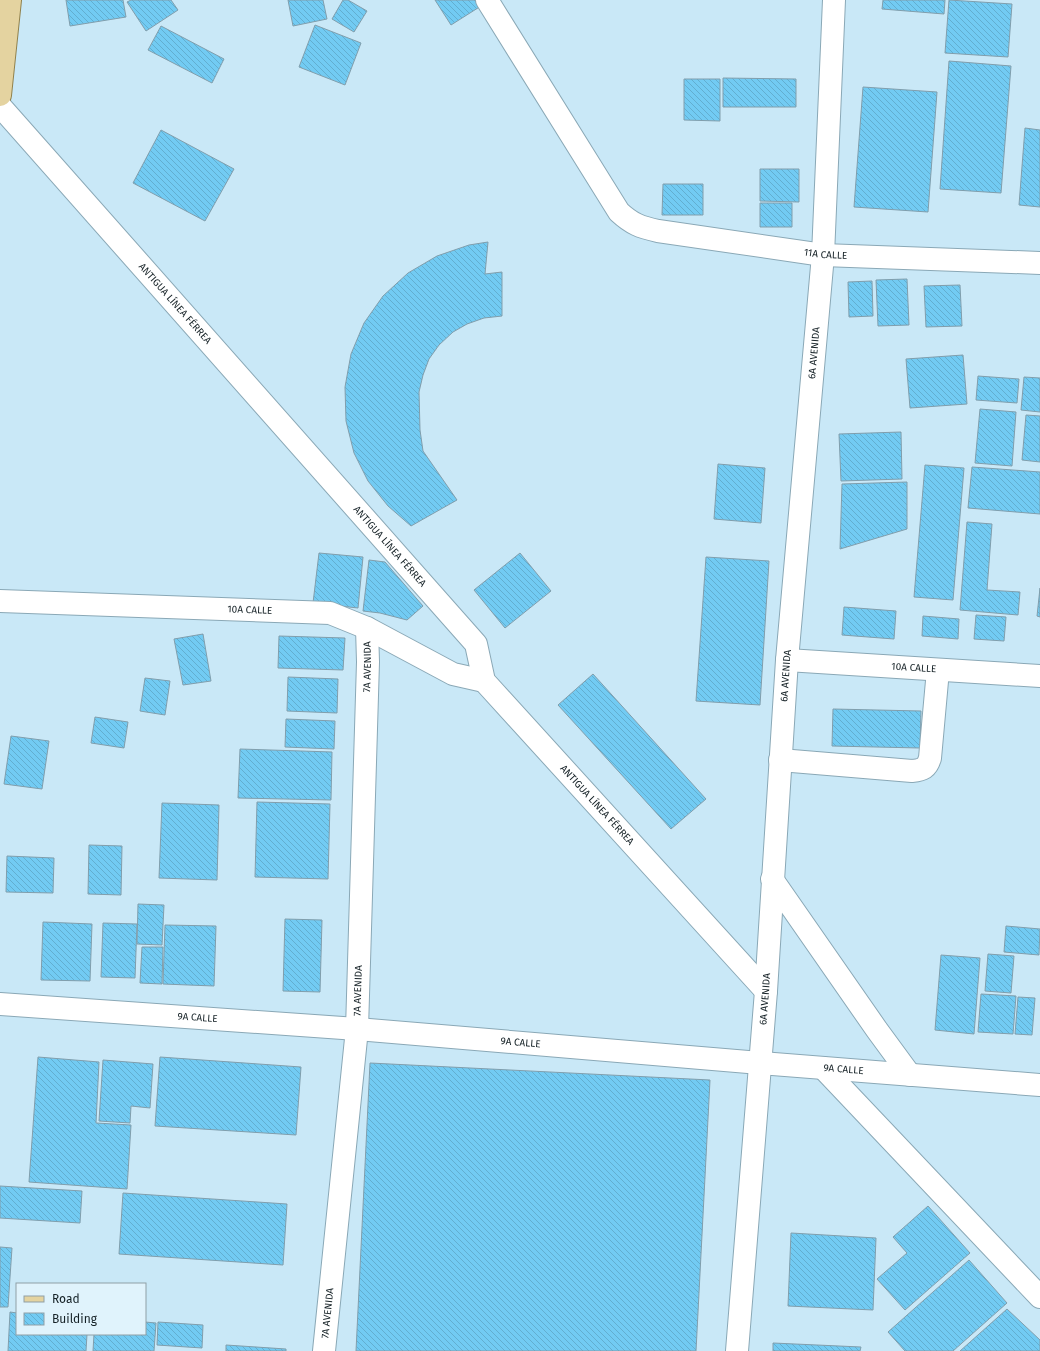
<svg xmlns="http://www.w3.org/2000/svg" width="1040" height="1351" viewBox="0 0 1040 1351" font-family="'Fira Sans',sans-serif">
<defs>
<pattern id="building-back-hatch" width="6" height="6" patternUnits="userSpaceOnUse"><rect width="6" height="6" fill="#72cbf3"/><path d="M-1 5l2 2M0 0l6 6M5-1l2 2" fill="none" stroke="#62aed0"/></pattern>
</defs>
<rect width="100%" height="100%" fill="#c9e8f7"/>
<!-- building -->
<path fill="url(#building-back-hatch)" stroke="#819eac" d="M66,0h57l3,17 -56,9z
M131,0h40l7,10 -32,21 -19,-29z
M288,0h35l4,19 -34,7z
M343,0h5l19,11 -13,21 -22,-13z
M435,0h43l3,6 -30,19z
M883,0h62l-1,14 -62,-5z
M949,0l63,4 -4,53 -63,-4z
M315,25l46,18 -16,42 -46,-18z
M161,26l63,33 -12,24 -64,-33z
M949,61l62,5 -10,127 -61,-4z
M723,78l73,1v28h-73z
M684,79h36v42l-36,-1z
M863,87l74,5 -9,120 -74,-5z
M1025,128l15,2v77l-21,-2z
M161,130l73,39 -29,52 -72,-38z
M760,169h39v33l-39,-1z
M663,184h40v31h-41z
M760,203h32v24h-32z
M488,242l-3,32 17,-2v44l-18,2 -17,6 -14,8 -14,13 -10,14 -6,16 -4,17 1,38 3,21 34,49 -46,26 -23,-20 -20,-25 -14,-28 -8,-32 -1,-34 6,-33 13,-31 19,-27 25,-23 29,-17 32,-11z
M907,279l2,46 -31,1 -2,-46z
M872,281l1,35 -24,1 -1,-35z
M960,285l2,41 -36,1 -2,-41z
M963,355l4,49 -57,4 -4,-49z
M978,376l41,3 -2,24 -41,-3z
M1024,377l16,1v34l-19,-2z
M980,409l36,3 -4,54 -37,-3z
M1026,415l14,1v46l-18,-2z
M901,432l1,47 -61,2 -2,-47z
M718,464l47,4 -4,55 -47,-4z
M925,465l39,3 -11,132 -39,-3z
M972,467l68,5v42l-72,-6z
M907,482v47l-67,20 2,-65z
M967,522l25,2 -5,66 33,2 -2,23 -58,-5z
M319,553l44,4 -5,51 -45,-5z
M520,553l31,38 -46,37 -31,-38z
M706,557l63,4 -9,144 -64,-4z
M369,560l16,2 38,44 -16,14 -27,-7 -17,-2z
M1040,588v29l-3,-1z
M844,607l52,4 -2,28 -52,-4z
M976,615l30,2 -2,24 -30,-2z
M923,616l36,3 -1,20 -36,-3z
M203,634l8,47 -28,4 -9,-46z
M279,636l66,2 -2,32 -65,-2z
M593,674l113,125 -35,30 -113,-124z
M288,677l50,2 -1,34 -50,-2z
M145,678l25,3 -5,34 -25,-4z
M833,709l88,2 -1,37 -88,-2z
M95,717l33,5 -4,26 -33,-5z
M286,719l49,2 -1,28 -49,-2z
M11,736l38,5 -7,48 -38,-5z
M240,749l92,3 -1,48 -93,-2z
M257,802l73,2 -2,75 -73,-2z
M162,803l57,2 -2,75 -58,-2z
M89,845l33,1 -1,49 -33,-1z
M7,856l47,2 -1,35 -47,-1z
M138,904l26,1 -2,40 -25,-1z
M285,919l37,1 -2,72 -37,-1z
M43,922l49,2 -2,57 -49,-1z
M103,923l34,1 -2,54 -34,-1z
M165,925l51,1 -2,60 -51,-2z
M1006,926l34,3 -1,26 -35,-3z
M142,947h21l-1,37 -22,-1z
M988,954l26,2 -3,37 -26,-2z
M941,955l39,3 -6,76 -39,-4z
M981,994l35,2 -3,38 -35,-2z
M1018,997l17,1 -3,37 -17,-1z
M38,1057l61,5 -3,61 35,2 -4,64 -98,-7z
M160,1057l141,10 -5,68 -141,-9z
M103,1060l50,4 -3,44 -19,-2 -1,17 -31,-2z
M370,1063l340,17 -14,271h-340z
M0,1186l82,5 -2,32 -80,-5z
M123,1193l164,11 -4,61 -164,-11z
M928,1206l42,47 -65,57 -28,-31 30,-26 -14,-16z
M791,1233l85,5 -3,72 -85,-4z
M0,1247l12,1 -4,59h-8z
M969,1260l38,43 -54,48h-48l-17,-19z
M1007,1309l33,31v11h-80z
M10,1312l7,1v21h70l-1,17h-78z
M145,1322l11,1 -2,28h-61l1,-17h51z
M158,1322l45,3 -1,23 -45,-3z
M773,1343l88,4 -1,4h-87z
M226,1345l60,4v2h-60z"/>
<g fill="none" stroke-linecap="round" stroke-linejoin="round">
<!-- minor casing -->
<g stroke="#8aa8b6" stroke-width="24">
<g id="minor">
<path id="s1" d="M487,0l132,212c13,12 21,15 39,19l165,24 217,8"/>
<path id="s2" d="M0,106l476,538 8,37 282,310"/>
<path id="s3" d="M0,601l330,12 37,15 86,46 31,7"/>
<path id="s4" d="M787,660l253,16"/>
<path d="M780,760l132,11c11,-1 15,-3 18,-13l8,-88"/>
<path d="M772,879l105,151 33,45"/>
<path id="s5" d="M0,1004l357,25 403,34 280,22"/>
<path d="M823,1068l217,229"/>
<path id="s6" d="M324,1351l33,-322 11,-367 -1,-34"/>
<path id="s7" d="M737,1351l29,-360 21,-331 36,-405 11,-255"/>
</g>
</g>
<!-- major casing -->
<g stroke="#90814c" stroke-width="24">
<path id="major" d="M0,95l10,-95"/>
</g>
<!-- minor -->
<use href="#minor" stroke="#fff" stroke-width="22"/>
<!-- major -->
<use href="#major" stroke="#e4d3a0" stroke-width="22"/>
</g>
<g text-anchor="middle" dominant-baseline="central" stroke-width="3" stroke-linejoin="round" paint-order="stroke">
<!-- street labels -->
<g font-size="10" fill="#152126" stroke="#e0f3fc">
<text stroke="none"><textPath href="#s1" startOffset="463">11A CALLE</textPath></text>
<text stroke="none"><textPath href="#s2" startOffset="264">ANTIGUA LÍNEA FÉRREA</textPath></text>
<text stroke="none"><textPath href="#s7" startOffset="1001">6A AVENIDA</textPath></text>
<text stroke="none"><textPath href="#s2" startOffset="588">ANTIGUA LÍNEA FÉRREA</textPath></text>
<text stroke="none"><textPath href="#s3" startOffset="250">10A CALLE</textPath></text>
<text stroke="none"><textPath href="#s6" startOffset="686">7A AVENIDA</textPath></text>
<text stroke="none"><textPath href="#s4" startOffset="127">10A CALLE</textPath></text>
<text stroke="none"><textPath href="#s7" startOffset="677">6A AVENIDA</textPath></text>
<text stroke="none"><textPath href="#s2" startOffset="924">ANTIGUA LÍNEA FÉRREA</textPath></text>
<text stroke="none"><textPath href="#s6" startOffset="362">7A AVENIDA</textPath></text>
<text stroke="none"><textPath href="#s7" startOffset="353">6A AVENIDA</textPath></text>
<text stroke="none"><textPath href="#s5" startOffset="198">9A CALLE</textPath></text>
<text stroke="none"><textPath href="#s5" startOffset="522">9A CALLE</textPath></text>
<text stroke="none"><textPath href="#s5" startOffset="846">9A CALLE</textPath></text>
<text stroke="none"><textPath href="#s6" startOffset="38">7A AVENIDA</textPath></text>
</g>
</g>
<!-- legend -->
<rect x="16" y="1283" width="130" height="52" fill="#e0f3fc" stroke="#8f9fa6"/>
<rect x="24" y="1296" width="20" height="6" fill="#e4d3a0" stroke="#8f9fa6"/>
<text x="52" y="1303" font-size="12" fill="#152126">Road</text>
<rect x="24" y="1313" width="20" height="12" fill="url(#building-back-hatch)" stroke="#8f9fa6"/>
<text x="52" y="1323" font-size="12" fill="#152126">Building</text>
</svg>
